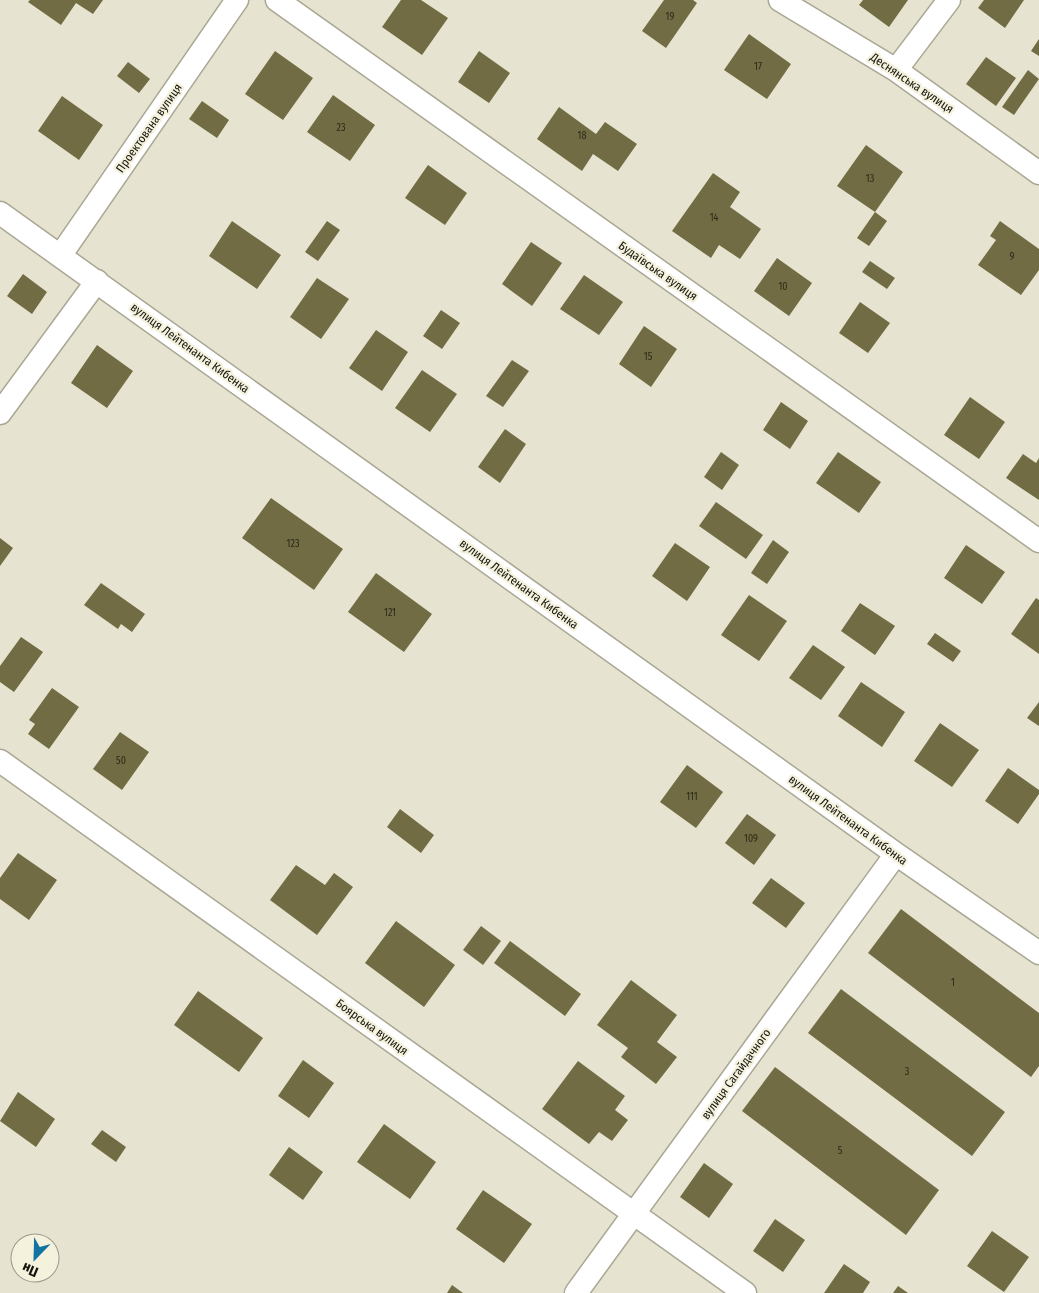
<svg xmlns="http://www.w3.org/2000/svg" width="1039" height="1293" viewBox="0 0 1039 1293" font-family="'Fira Sans Condensed',sans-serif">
<rect width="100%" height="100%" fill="#e6e4d0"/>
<!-- building -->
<path fill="#716c43" d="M30,0h73l-10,14 -17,-11 -15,22 -33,-23z
M401,0h20l27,18 -26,37 -40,-28z
M664,0h29l4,3 -31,45 -24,-17z
M863,0h45l-19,27 -30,-22z
M984,0h40l-19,28 -27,-20z
M749,34l42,30 -24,35 -43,-29z
M1039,39v17l-8,-5z
M275,51l38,27 -30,42 -38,-26z
M479,51l31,22 -21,30 -31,-21z
M986,57l30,21 -20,28 -30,-22z
M128,62l22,17 -11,14 -22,-17z
M1028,70l11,9 -25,36 -12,-8z
M333,95l42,30 -25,36 -43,-29z
M62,96l41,29 -24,35 -41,-29z
M202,101l27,19 -12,18 -28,-19z
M559,107l37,27 9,-12 32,22 -19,27 -25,-17 -11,17 -45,-32z
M866,145l37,27 -28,40 12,9 -18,25 -12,-8 18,-26 -38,-26z
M428,165l39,28 -22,32 -40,-27z
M713,173l27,19 -10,15 31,22 -21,30 -21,-14 -8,13 -39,-27z
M232,221l49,34 -24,34 -48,-33z
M327,221l13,9 -22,31 -13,-9z
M1000,221l39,28v21l-18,25 -43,-30 18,-25 -6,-4z
M531,242l31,21 -30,43 -30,-22z
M777,258l35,25 -23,33 -35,-25z
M870,261l25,17 -8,11 -25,-17z
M23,274l24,18 -15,22 -25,-18z
M584,275l39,27 -24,33 -39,-26z
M317,278l32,21 -28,40 -31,-22z
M860,302l30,21 -22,30 -29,-20z
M441,310l19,13 -18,26 -19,-13z
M644,326l33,23 -26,38 -32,-23z
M376,330l32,22 -26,39 -33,-23z
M97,345l36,26 -26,37 -36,-25z
M512,360l17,11 -26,36 -17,-11z
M422,370l35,24 -27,38 -35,-24z
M970,397l35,25 -26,37 -35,-24z
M781,402l27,19 -18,28 -27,-19z
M505,429l21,15 -26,39 -22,-16z
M721,452l18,13 -17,25 -18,-13z
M838,452l43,30 -22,31 -43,-30z
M1023,454l13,9 3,-5v42l-33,-22z
M271,498l72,51 -29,41 -72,-52z
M716,502l47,33 -17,24 -47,-33z
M0,538l13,10 -13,18z
M773,540l16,12 -22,32 -16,-11z
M675,543l35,24 -23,34 -35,-25z
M966,545l39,27 -23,32 -38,-26z
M376,573l56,41 -28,38 -56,-40z
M101,583l44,31 -13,18 -11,-8 -3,5 -34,-24z
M749,595l38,26 -28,40 -38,-26z
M1036,598l3,2v54l-28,-20z
M860,603l35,23 -20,29 -34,-24z
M935,633l26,18 -8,11 -26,-18z
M21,637l22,15 -29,40 -14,-10v-16z
M813,645l32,22 -24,33 -32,-22z
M861,682l44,30 -23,35 -44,-31z
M52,688l27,19 -30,42 -21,-15 7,-10 -6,-4z
M1039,702v24l-12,-8z
M940,723l39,27 -27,37 -38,-26z
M120,732l29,20 -27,38 -29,-21z
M687,765l36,27 -27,36 -36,-26z
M1008,768l31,22v4l-21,30 -33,-23z
M400,809l34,26 -13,18 -34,-26z
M747,814l29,21 -22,30 -29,-22z
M18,853l39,27 -28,40 -29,-21v-21z
M296,865l29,20 9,-12 19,14 -36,48 -47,-35z
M771,878l34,25 -19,25 -34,-25z
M901,909l138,104v53l-8,11 -163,-124z
M396,921l59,44 -31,42 -59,-44z
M481,926l20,15 -18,24 -20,-15z
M510,941l71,53 -16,22 -71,-53z
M631,980l46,35 -20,27 20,15 -21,27 -35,-27 7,-9 -31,-23z
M841,989l164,123 -33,44 -164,-123z
M198,991l65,47 -24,34 -65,-47z
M303,1060l31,23 -25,35 -31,-22z
M578,1061l47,35 -10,14 13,10 -16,21 -13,-9 -10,12 -47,-35z
M775,1067l164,123 -33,45 -164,-124z
M18,1092l37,27 -19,28 -36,-26z
M384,1124l52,38 -26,37 -53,-37z
M102,1130l24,17 -10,15 -25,-18z
M289,1147l34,25 -20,28 -34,-25z
M704,1163l29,21 -24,34 -29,-21z
M483,1190l49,34 -28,39 -48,-34z
M775,1219l30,21 -22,32 -30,-21z
M992,1231l37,26 -25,35 -37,-26z
M844,1264l26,18 -7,11h-39z
M452,1285l11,8h-16z
M898,1286l10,7h-15z"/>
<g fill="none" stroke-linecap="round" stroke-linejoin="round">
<!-- minor casing -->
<g stroke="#a9a693" stroke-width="25">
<path id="minor" d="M277,0l762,541
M780,0l116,70 143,103
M896,70l53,-70
M0,213l896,641 143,99
M60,256l177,-256
M0,413l97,-132
M0,761l745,532
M576,1293l320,-439"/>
</g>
<!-- minor -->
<use href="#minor" stroke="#fff" stroke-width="22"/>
</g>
<g text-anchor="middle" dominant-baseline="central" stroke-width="4.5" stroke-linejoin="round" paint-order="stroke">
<!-- number labels -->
<g font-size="10" fill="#2c2a1a">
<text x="670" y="17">19</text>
<text x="758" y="67">17</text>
<text x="341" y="128">23</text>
<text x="582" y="136">18</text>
<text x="870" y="179">13</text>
<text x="714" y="218">14</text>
<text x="1012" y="257">9</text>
<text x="783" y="287">10</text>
<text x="648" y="357">15</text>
<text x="293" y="544">123</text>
<text x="390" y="613">121</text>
<text x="121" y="761">50</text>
<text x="692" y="797">111</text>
<text x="751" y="839">109</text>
<text x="953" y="983">1</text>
<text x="907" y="1072">3</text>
<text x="840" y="1151">5</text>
</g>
<!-- street labels -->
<g font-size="12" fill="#15140d" stroke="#f4f1dd">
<text transform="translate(912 83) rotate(34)">Деснянська вулиця</text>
<text transform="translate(149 128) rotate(-55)">Проектована вулиця</text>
<text transform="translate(658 271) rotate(35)">Будаївська вулиця</text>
<text transform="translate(190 348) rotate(36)">вулиця Лейтенанта Кибенка</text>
<text transform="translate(519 584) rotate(36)">вулиця Лейтенанта Кибенка</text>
<text transform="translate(848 820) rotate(36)">вулиця Лейтенанта Кибенка</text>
<text transform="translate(372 1027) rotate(36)">Боярська вулиця</text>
<text transform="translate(736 1074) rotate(-54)">вулиця Сагайдачного</text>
</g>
</g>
<!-- north arrow -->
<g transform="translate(35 1258) rotate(203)"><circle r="24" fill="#f4f1dd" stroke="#9b998a"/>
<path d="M0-4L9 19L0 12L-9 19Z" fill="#1373a1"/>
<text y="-8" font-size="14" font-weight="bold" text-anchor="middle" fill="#15140d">Пн</text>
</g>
</svg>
